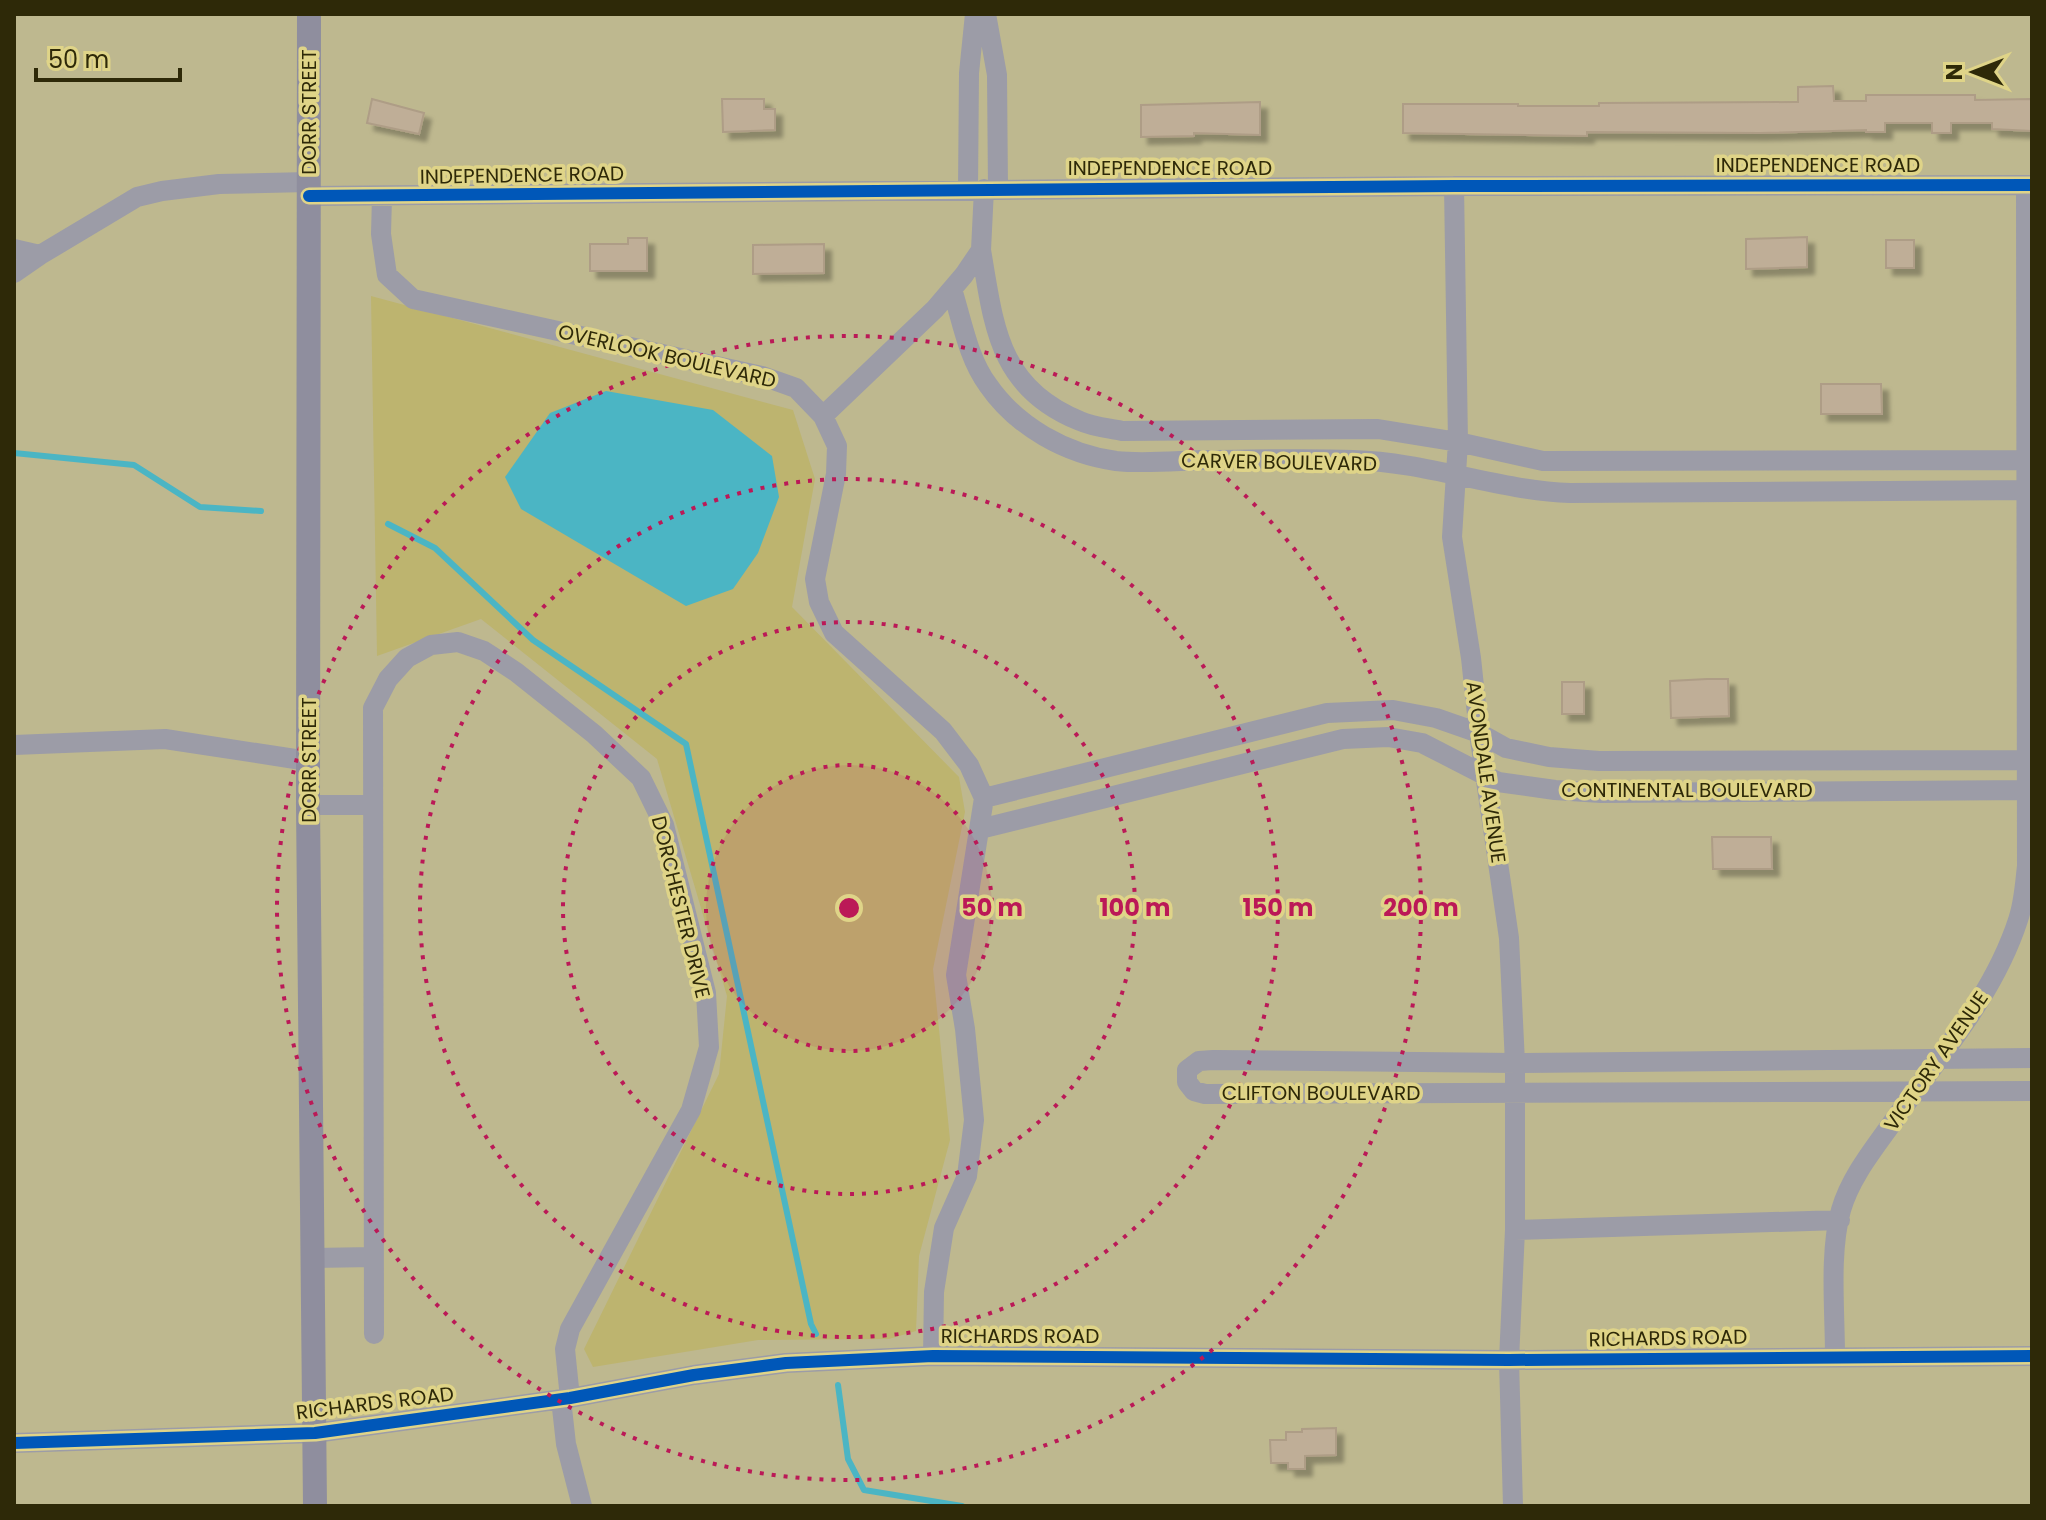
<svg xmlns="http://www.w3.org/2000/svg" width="2046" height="1520" viewBox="0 0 2046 1520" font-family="Poppins,sans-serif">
<defs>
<filter id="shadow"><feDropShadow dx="7" dy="7" stdDeviation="2" flood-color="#0004"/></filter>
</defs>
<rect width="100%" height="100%" fill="#beb88f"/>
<!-- green -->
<path fill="#bdb46f" d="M371,296l422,114 22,69 -23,128 167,170 6,35 -32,157 17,171 -31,116 -3,75 -27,8 -131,1 -165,27 -9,-18 135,-275 8,-78 -70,-237 -176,-140 -104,37z"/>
<!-- water -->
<path fill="#4bb5c4" d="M606,391l107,19 59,46 7,41 -21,56 -25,36 -47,17 -165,-97 -16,-32 45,-64z"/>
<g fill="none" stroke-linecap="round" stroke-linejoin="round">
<!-- stream -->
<path stroke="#4bb5c4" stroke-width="6" d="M14,453l120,12 66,42 61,4
M388,524l47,24 98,92 153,104 125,580 5,10
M838,1385l10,74 16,31 98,16"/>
</g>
<!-- building -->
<path fill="#bfae97" stroke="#ae9d86" stroke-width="2" filter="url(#shadow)" d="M1833,86l1,15h32v-6h109v5l57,-1v32l-40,-2v-6h-41v10h-19v-10h-47v9h-19v-2l-106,3 -173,-1v4l-184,-3v-29h115v2h81v-3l196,-1h3v-15z
M372,99l52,14 -5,21 -52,-11z
M722,99h42v10h11v21l-52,2z
M1260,102v33l-66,-2v3l-53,1v-32z
M1807,237v30l-61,2v-30z
M628,238h19v33h-57v-27h38z
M1886,240h28v28h-28z
M824,244v29l-71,1v-29z
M1821,384h60l1,30h-61z
M1707,679h21l1,37 -58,2 -1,-37z
M1562,682h22v32h-22z
M1712,837h59l1,32h-59z
M1336,1428v27l-31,1v13h-17v-6h-17l-1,-23h16v-8h16v-3z"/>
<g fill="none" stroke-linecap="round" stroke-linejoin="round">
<!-- minor -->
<path stroke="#9c9ca7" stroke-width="20" d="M986,14l11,61 1,114
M1454,186l4,256 -6,95 19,121 8,75 30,205 6,125v167l-6,130 4,146
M968,189l1,-116 6,-59
M309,196l1145,-10 578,-1
M382,197l-1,37 6,41 26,24 349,77 34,12 27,28 14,30 -1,28 -21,105 4,23 15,31 109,98 26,34 15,33 -28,177 9,54 9,91 -7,56 -23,52 -10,64 -1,64
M14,249l26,6
M981,250c13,76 17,138 99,171 13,6 28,7 42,10l256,-2 80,13 85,19 489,-1
M14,273l26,-18 97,-58 25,-6 57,-7 90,-2
M952,289c10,32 16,69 36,96 29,42 78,69 128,76 27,3 57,0 85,-1 51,0 102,-2 152,0 74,2 143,30 217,33l462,-3
M823,416l112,-107 29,-34 17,-25 3,-61
M14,745l151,-6 143,22
M984,798l343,-85 66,-3 43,8 43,15 27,15 43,9 50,4 433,-1
M308,805h64
M980,829l363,-90 45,-2 34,6 76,39 57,8 46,3 431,-3
M2032,1058l-517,5 -302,-3 -14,1 -12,9v12l7,9 11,3 827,-3
M1515,1230l325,-10
M313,1258l60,-1
M374,1334l-1,-626 15,-29 19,-21 24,-13 27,-3 26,9 32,21 78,62 47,44 23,47 42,168 3,54 -18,63 -121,219 -5,20 5,49
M1835,1356c0,-46 -6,-103 6,-146 10,-35 36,-65 56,-94 45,-63 97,-122 121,-196 6,-17 7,-37 9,-54l-1,-681
M561,1399l5,45 16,62
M14,1443l301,-10 255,-35 124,-23 92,-12 147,-7 576,4 523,-4"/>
<!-- major -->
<path stroke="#8f8e9e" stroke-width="24" d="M309,14l-1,791 7,701"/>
<!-- cycleway casing -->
<g stroke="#dfd488" stroke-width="17">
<path id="cycleway" d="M309,196l1145,-10 578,-1
M14,1443l301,-10 255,-35 124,-23 92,-12 147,-7 576,4 523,-4"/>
</g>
<!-- cycleway -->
<use href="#cycleway" stroke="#0057b8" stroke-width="12"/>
</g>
<!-- distance rings -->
<circle cx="849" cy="908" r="143" fill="#bb1957" fill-opacity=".12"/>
<g fill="none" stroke="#bb1957" stroke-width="4" stroke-dasharray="4 8">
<circle cx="849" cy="908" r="143"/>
<circle cx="849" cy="908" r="286"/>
<circle cx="849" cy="908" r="429"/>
<circle cx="849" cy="908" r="572"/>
</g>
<g text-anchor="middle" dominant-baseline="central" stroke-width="7" stroke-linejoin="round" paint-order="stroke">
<!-- street labels -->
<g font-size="20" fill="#2e2908" stroke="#dfd488">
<text transform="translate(309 112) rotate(-90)">DORR STREET</text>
<text x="1818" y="165">INDEPENDENCE ROAD</text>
<text x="1170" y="168">INDEPENDENCE ROAD</text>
<text transform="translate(522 175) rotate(-1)">INDEPENDENCE ROAD</text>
<text transform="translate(667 356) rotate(13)">OVERLOOK BOULEVARD</text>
<text transform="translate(1279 462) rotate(1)">CARVER BOULEVARD</text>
<text transform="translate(309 760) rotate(-90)">DORR STREET</text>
<text transform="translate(1486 772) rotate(82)">AVONDALE AVENUE</text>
<text x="1687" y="790">CONTINENTAL BOULEVARD</text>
<text transform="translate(681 907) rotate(76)">DORCHESTER DRIVE</text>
<text transform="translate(1936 1061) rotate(-55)">VICTORY AVENUE</text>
<text x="1321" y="1093">CLIFTON BOULEVARD</text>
<text x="1020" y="1336">RICHARDS ROAD</text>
<text transform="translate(1668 1338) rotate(-1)">RICHARDS ROAD</text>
<text transform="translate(375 1403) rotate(-7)">RICHARDS ROAD</text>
</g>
</g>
<circle cx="849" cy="908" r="12" fill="#bb1957" stroke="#dfd488" stroke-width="4"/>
<g font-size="24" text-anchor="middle" font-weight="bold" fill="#bb1957" stroke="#dfd488" stroke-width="7" stroke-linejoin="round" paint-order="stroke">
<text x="992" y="916">50 m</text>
<text x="1135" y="916">100 m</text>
<text x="1278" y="916">150 m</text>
<text x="1421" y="916">200 m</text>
</g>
<!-- border -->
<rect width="2046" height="1520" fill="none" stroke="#2e2908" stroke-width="32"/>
<!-- north arrow -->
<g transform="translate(1974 72) rotate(270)" stroke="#dfd488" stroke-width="6" paint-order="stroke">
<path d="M0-6L14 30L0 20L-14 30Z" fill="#2e2908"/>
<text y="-12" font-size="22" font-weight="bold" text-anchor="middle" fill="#2e2908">N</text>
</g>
<!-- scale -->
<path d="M36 68v12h144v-12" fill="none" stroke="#2e2908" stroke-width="4"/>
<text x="48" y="68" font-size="24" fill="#2e2908" stroke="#dfd488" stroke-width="6" paint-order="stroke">50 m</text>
</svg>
